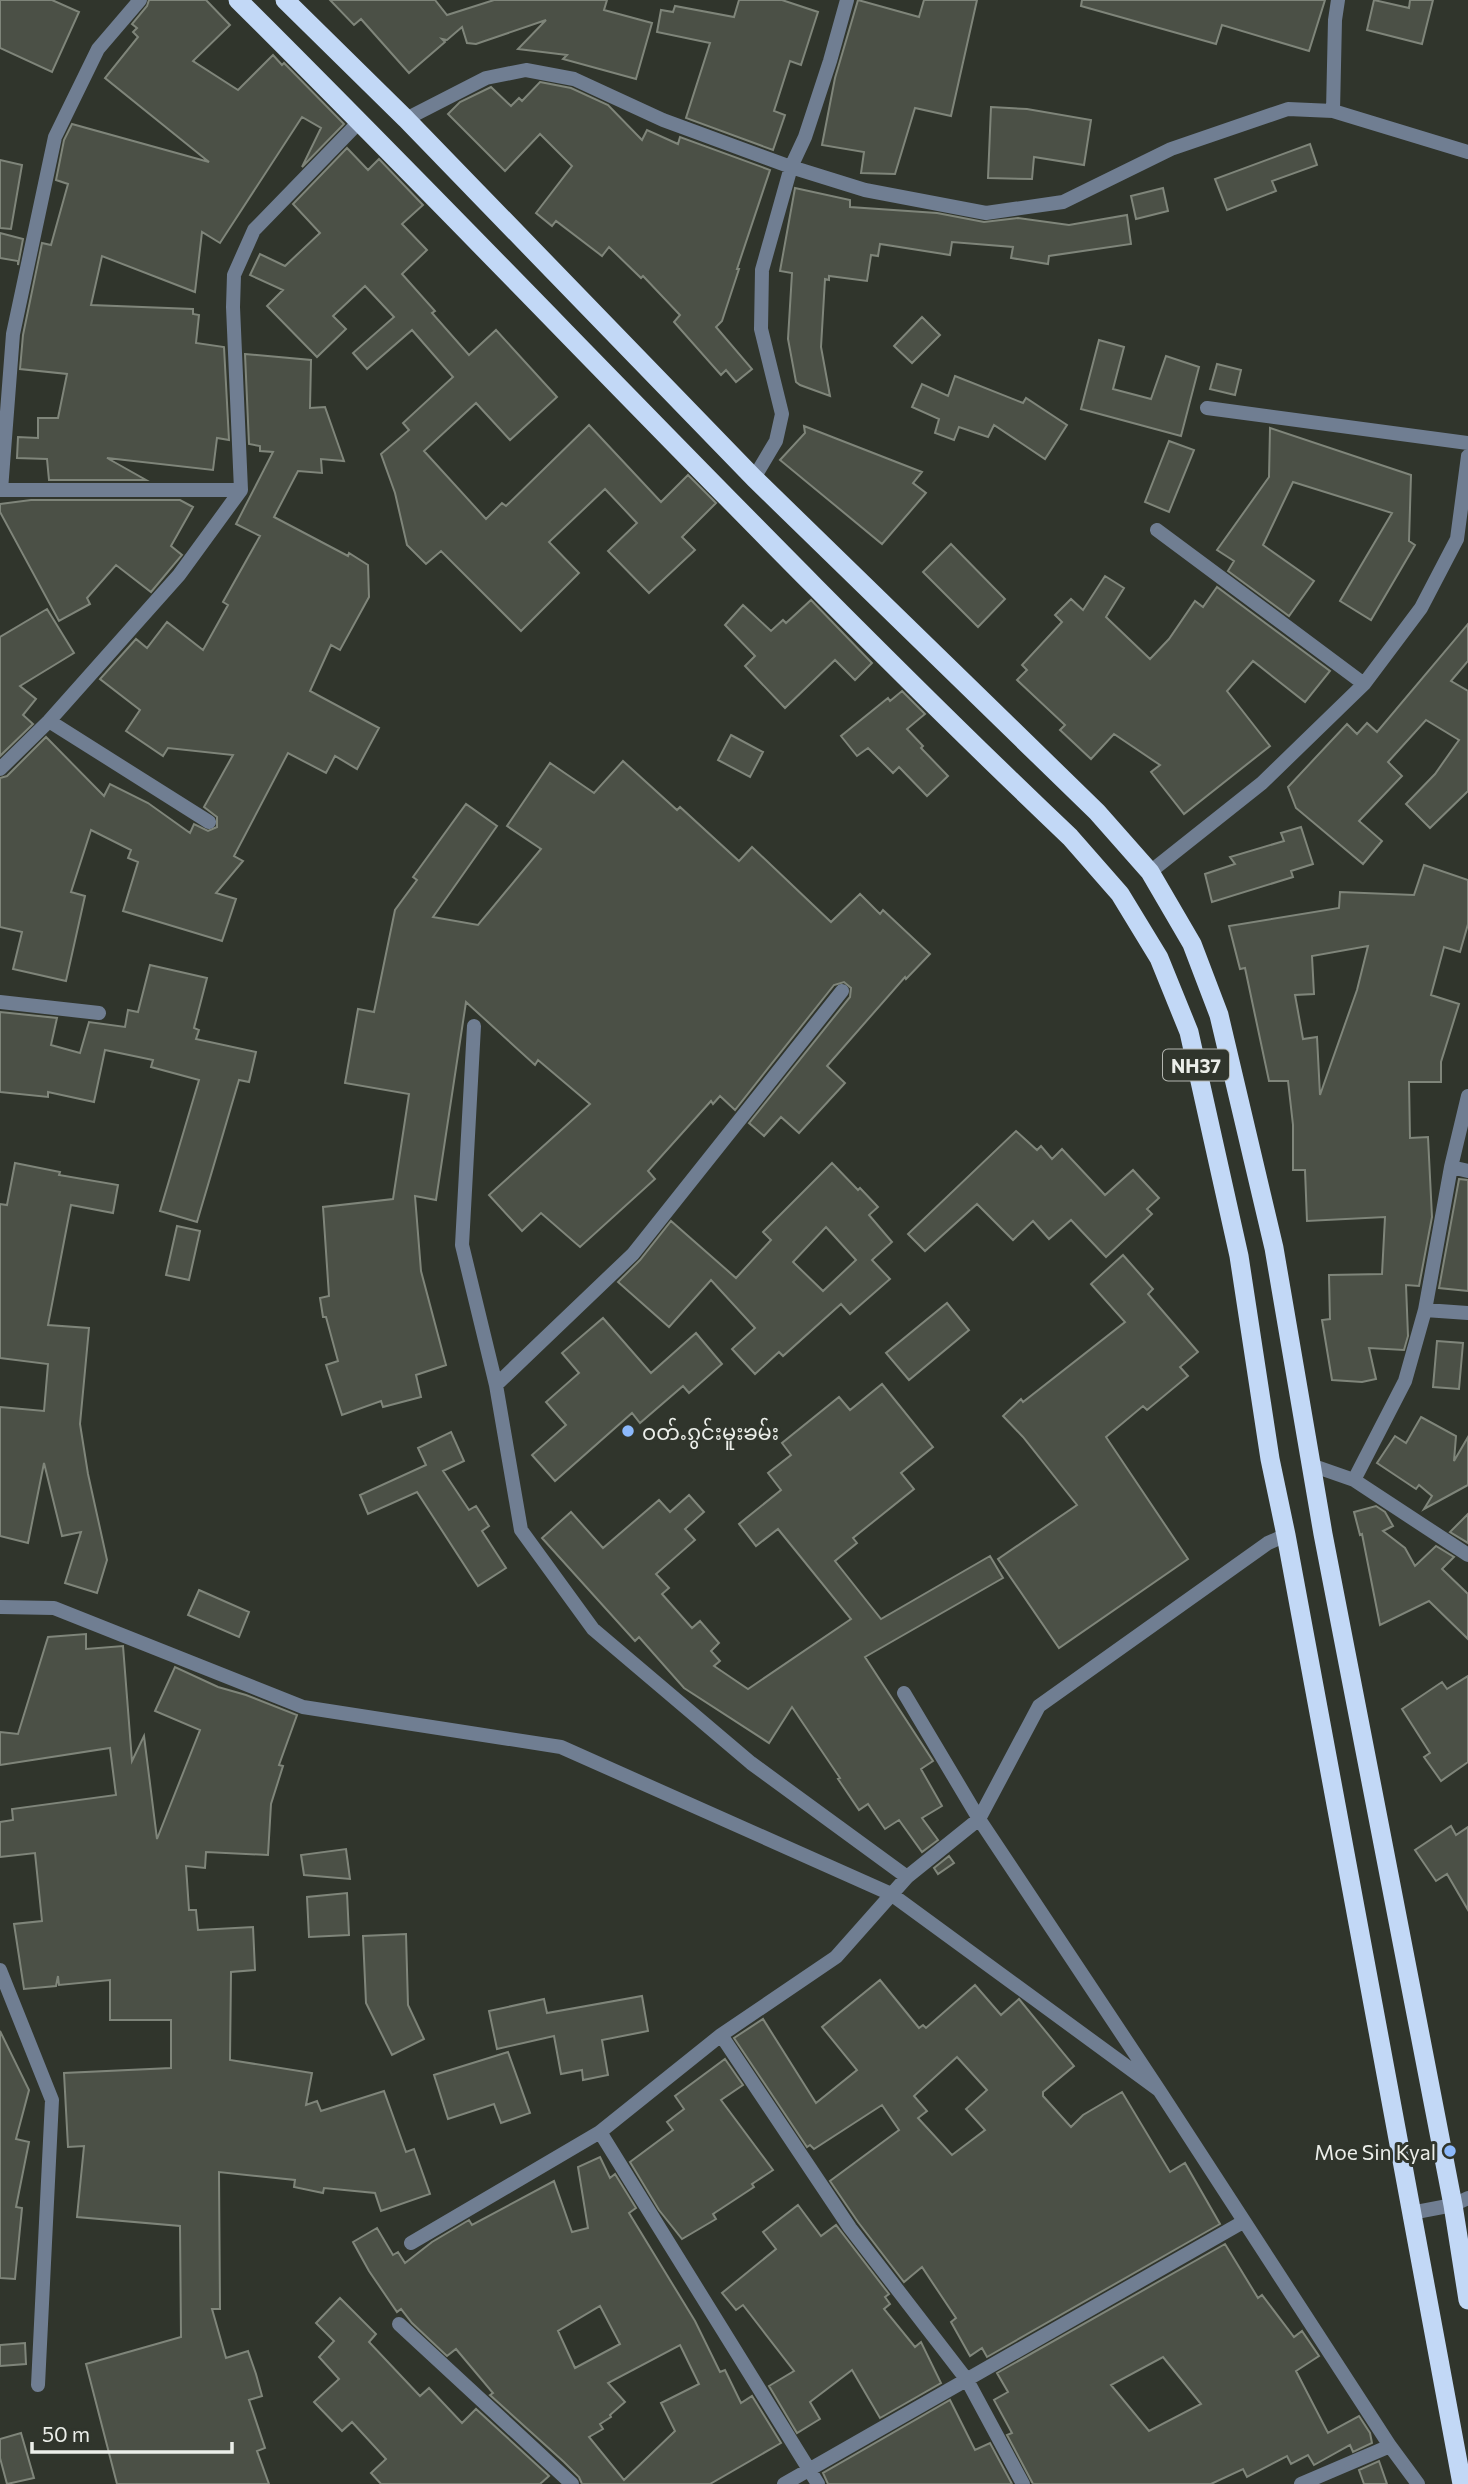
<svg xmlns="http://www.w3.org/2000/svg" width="1468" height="2484" viewBox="0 0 1468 2484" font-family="Commissioner,'Noto Sans Myanmar',sans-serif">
<rect width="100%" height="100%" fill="#30352c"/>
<!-- building -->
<path fill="#4b5046" stroke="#7f857a" stroke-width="2" fill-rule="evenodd" d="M0,0h52l27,12 -27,60 -52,-24z
M149,0h57l24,25 -37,36 45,29 35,-35 9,10 2,-2 60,61 -42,43 19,-39 -19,-11 -82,126 -18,-11 -7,60 -93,-36 -11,49 102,4v5l6,1 -3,28 28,4 5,93 -12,-2 -4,32 -106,-12 39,22h-97l-2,-21 -30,-1 1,-21 20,1v-20h20l9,-44 -47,-5 3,-34 19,-92 9,2 17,-61 -12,-4 8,-40 8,-16 137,38 -104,-84 33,-41 -5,-5 4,-4 -5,-4 15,-18z
M330,0h105l12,15 47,-15h113l-3,10 48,13 -16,56 -73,-20 4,-4 -49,-6 28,-29 -70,24 -9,-1 -5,-16 -15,13 -5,-1 3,3 -36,31 -48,-54 -7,6z
M739,0h43l36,12 -17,53 -11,-4 -16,50 11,4 -12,35 -87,-32 24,-75 -53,-11 4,-22 12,2 2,-6 59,11z
M858,0l61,17 5,-17h53l-26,116 -36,-8 -20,66 -34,-1 3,-21 -42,-7 13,-67z
M1082,0h243l-16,51 -87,-26 -6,19 -135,-38z
M1374,0l35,8 1,-8h23l-11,44 -55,-14z
M540,82l31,6 37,17 34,35 5,-10 31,14 2,-7 90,33 -33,99h2l-17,52 -6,6 36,42 -16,13 -10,-12 -5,5 -47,-53 6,-7 -37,-39 -2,2 -32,-31 -7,9 -46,-35 -4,5 -16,-13 36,-47 -32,-32 -35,37 -57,-57 12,-12 31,-15 20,19 8,-8 3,3z
M991,107l36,2 64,11 -7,45 -50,-8 -2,22 -44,-1z
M1310,144l7,21 -45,16 4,10 -49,19 -12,-31z
M347,148l21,22 11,-11 44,46 -21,19 25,26 -25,24 33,37 -3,2 37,42 27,-25 61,67 -47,43 -34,-37 -52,48 62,68 16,-16 4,3 83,-81 72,77 27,-27 28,28 -34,34 13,13 -46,43 -41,-42 29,-28 -32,-34 -56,53 30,31 -58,58 -80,-80 -15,13 -19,-19 -12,-52 -14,-39 28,-24 -6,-7 50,-46 -41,-47 -45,39 -14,-16 41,-36 -29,-31 -32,30 13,13 -29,28 -50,-51 16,-16 -33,-15 10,-21 25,12 35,-33 -27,-29z
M0,160l22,5 -11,64 -11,-1z
M795,188l55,12v7l87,6 47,9 34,-4 51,7 58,-10 4,29 -82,12 -1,8 -37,-6 2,-11 -61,-5 -2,13 -70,-11 -2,12 -7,-1 -4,26 -38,-5v4l-4,-1 -4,68 9,49 -30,-11 -4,-3 -8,-43 4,-66 -12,-2z
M1163,188l5,23 -32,8 -5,-23z
M0,233l23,6 -5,26v-4l-18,-3z
M922,317l18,18 -28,28 -18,-17z
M1099,340l25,7 -11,42 38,10 15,-43 33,11 -18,69 -100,-27z
M245,354l66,6 -1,48 15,-1 19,54 -23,-2 1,14 -24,-2 -24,46 74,39 1,-3 19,12 1,32 -29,53 -9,-5 -21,46 69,37 -22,41 -22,-13 -9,17 -38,-20 -54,103 9,5 -27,32 20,6 -14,42 -99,-30 15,-49 -10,-4 3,-8 -40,-20 -20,62 14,4 -19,85 -53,-12 9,-37 -22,-5v-149l7,-2 39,-39 58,59 6,-12 38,19 42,30 4,-9 14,7 9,-4v-10l-13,-10 29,-52 -65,-7 -5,8 -37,-25 14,-21 -40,-31 36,-40 11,9 20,-26 36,28 25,-45 -5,-3 37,-66 -24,-12 37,-72 -13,-1v-5l-11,-2z
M1217,364l24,6 -6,25 -25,-6z
M955,376l68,27 3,-5 41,27 -22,34 -51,-34 -6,12 -29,-10 -5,13 -19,-7 4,-14 -27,-12 10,-23 26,12z
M804,426l118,46 -9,11 13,10 -44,51 -102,-84 25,-27z
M1270,428l141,47 -2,66 6,4 -44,75 -31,-19 52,-88 -99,-31 -30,63 51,36 -25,35 -61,-45 6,-10 -17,-11 52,-73z
M1169,441l25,9 -25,62 -24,-10z
M31,500h149l13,7 -22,39 11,9 -31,37 -35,-27 -29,33 3,6 -31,17 -59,-109v-8z
M951,544l54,55 -27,28 -55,-55z
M1105,576l19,12 -18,29 44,42 19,-20 26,-38 8,6 14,-20 113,84 -25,31 -52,-41 -26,30 43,55 -86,68 -33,-42 9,-7 -46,-31 -23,25 -31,-29 5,-5 -48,-45 10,-10 -5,-5 40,-43 -7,-7 16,-16 12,11z
M811,600l61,63 -17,17 -20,-20 -50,48 -40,-42 10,-10 -30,-31 18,-20 28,26 12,-11 3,3z
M47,609l27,44 -54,33 16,13 -13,16 10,9 -33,32v-119z
M1468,624v37l-17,20 17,10v100l-38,37 -24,-24 29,-30 24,-34 -33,-20 -38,42 14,14 -43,45 23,20 -19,23 -67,-56 -8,-21 59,-63 10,10 10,-11 10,9z
M902,691l23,23 -18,15 16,17 -2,2 27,28 -21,20 -28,-29 -6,6 -25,-25 -11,8 -16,-20 47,-38 2,3z
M731,735l32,17 -13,25 -32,-17z
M623,761l54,49 3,-3 59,54 13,-14 79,75 29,-28 20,20 3,-4 47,44 -24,25 -1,-2 -78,89 18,17 -46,50 -18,-16 -17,19 -15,-13 101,-126 1,-9 -7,-6 -10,3 -99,125 -15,-14 -7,8 -2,-3 -63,70 7,8 -75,68 -39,-34 -19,18 -33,-36 101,-91 -52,-44 -3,5 -69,-63 -30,198 -21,-4 6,75 25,94 -30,10 5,22 -38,10 -2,-6 -39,14 -16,-50 12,-4 -12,-44h-3l-3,-19 9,-2 -6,-89 70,-8 16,-105 -64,-11 13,-74 16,3 21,-102 22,-30 -4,-3 53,-73 31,22 -64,91 45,8 63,-76 -34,-23 43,-63 44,30z
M1301,827l12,37 -22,7 2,6 -81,25 -7,-28 30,-10 -5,-7 54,-16 -3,-8z
M1424,865l44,15v44l-8,28 -16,-5 -13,48 28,9 -18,58v20h-32l1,56 18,-1 4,80 -13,69 -13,-1 2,51 -4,14 -35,-2 7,31 -14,3 -30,-2 -10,-60 8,-1 -1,-44 53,-1 3,-57 -78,4 -2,-51h-12v-45l-5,-44h-19l-24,-113 -5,1 -11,-43 110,-18 1,-16 74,3zM1368,946l-11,44 -37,105 -3,-58 -14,2 -8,-44 19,-1 -2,-38z
M150,965l57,13 -13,50 5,2 -3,9 60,13 -7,30 -10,-2 -42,142 -37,-11 39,-131 -48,-13 2,-7 -48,-10 -11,52 -46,-10v5l-48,-5v-80l57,6 -6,27 29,8 9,-31 36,5 3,-17 10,2z
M1016,1131l21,19 4,-4 11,13 10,-10 43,46 28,-25 26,28 -12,11 5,5 -46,43 -35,-37 -22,19 -16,-18 -20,19 -36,-36 -52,47 -17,-17z
M15,1163l45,9 -1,3 59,10 -5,28 -42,-8 -23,120 41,3 -9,96 8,50 19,86 -10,33 -32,-10 16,-51 -19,4 -18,-73 -16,80 -28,-7v-129l44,4 4,-47 -48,-6v-154l7,1z
M832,1163l26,27 2,-2 18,19 -9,8 23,27 -20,18 18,19 -40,35 -9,-10 -58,52 -4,-4 -24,22 -23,-25 23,-21 -44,-48 -42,47 -51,-45 22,-22 31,-39 65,57 35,-38 -8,-8zM826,1227l30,33 -33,31 -30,-29z
M1459,1179l9,1v111l-29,-3z
M177,1226l23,5 -11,49 -23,-5z
M1123,1255l30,34 -5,5 50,58 -18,15 8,9 -41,34 -4,-4 -37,31 82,122 -129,89 -61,-89 79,-54 -54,-68 -20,-21 18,-17 2,3 102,-80 -34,-38z
M947,1303l22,27 -60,50 -23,-27z
M603,1318l48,55 45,-40 26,31 -33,29 -6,-7 -43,37 -8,-10 -77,68 -23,-26 34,-30 -20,-23 33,-29 -17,-20z
M1437,1341l26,2 -4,46 -26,-2z
M882,1384l51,63 -32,26 13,16 -61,49 4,5 -22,18 46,58 109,-63 13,22 -138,79 68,104 -12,8 21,37 -20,12 16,22 -16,12 -23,-32 -14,9 -17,-25 -9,6 -21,-31 2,-1 -48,-71 -23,36 -85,-55 -45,-51 -4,4 -93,-103 29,-26 32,36 56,-48 11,12 19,-17 15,17 -19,17 10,11 -39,34 13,14 -7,6 30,34 8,-7 19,22 -8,8 9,10 -6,5 34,23 103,-70 -73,-90 -22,17 -17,-22 42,-34 -13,-17 23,-18 -9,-12 57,-46 11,13z
M1421,1417l35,19 -2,25 14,-24v48l-44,24 8,-13 -13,-11 -3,4 -39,-26 18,-27 11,7z
M451,1432l13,29 -21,10 26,39 7,-4 13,20 -7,5 24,37 -28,18 -61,-94 -49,22 -8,-19 66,-30 -8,-17z
M1376,1506l9,6 8,14 -10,5 22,17 10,18 21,-20 18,11 -12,12 26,25v45l-39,-38 -49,24 -18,-91 -2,1 -6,-23z
M1468,1514v29l-18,-11z
M199,1590l50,22 -10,25 -51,-22z
M86,1634v15l37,-3 9,115 12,-25 13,103 43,-109 -45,-19 20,-44 43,20 28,8 51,20 -18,50 4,1 -12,38 -3,51 -62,-3 -1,16 -19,-2 3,44h7l2,20 55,-3 2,43 -24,2 -1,88 82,13 -6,32 11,-4 4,10 63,-20 22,61 8,-3 16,45 -49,17 -6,-18 -51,-5 -1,5 -29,-6 1,-7 -76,-8 1,137h-8l14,49 22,-7 8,23 6,22 -13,4 16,48 -8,3 12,33h-152l-31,-120 95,-27 -1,-111 -103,-9 7,-71 -16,1 -4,-74 107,-5v-48h-61v-40l-51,5 -1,-9 -2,10 -32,3 -10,-65 28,-3 -7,-68 -35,4v-35l13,-2 -1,-11 104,-14 -6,-47 -110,17v-33l18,2 30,-97z
M1468,1676v86l-27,19 -17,-24 6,-4 -28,-44 40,-27 5,7z
M1451,1826l5,9 12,-8v83l-21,-36 -11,7 -21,-31z
M346,1849l4,30 -46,-4 -3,-20z
M949,1856l5,7 -16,11 -4,-6z
M347,1893l2,42 -40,2 -2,-40z
M406,1934l2,71 16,34 -32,16 -26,-52 -3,-67z
M880,1980l39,48 4,-3 3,3 49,-43 26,30 18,-16 55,67 -31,26v4l28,31 12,-12 39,-23 48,80 15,-9 35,61 -233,133 -5,-9 -12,8 -19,-34 5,-4 -34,-51 -18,15 -46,-60 -28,-41 69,-51 -17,-25 -68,44 -4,-4 -3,2 -73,-109 29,-19 53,84 41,-33 -35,-43zM957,2057l30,33 -21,19 19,21 -33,25 -34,-37 9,-7 -13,-15z
M642,1996l6,35 -46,9 6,35 -25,5 -1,-10 -21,4 -7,-38 -57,13 -8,-38 55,-12 3,14z
M0,2031l29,59 -13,49 13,3 -13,65 6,1 -7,71 -15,-1z
M508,2052l22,61 -29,10 -7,-19 -46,15 -14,-44z
M725,2059l18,26 -22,15 52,70 -21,14 2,3 -41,27 3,5 -34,20 -23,-29 -29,-48 43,-32 -6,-8 17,-13 -9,-13z
M600,2157l10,21 5,-4 21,34 -7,5 66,108 25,51 5,-2 16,33 11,-7 29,47 -71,41h-128l-3,-7 -15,-15 -74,-67 3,-2 -37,-44 -9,7 -35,-33 -11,-14 -4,3 -28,-41 -16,-29 24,-14 16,27 5,-3 7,11 27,-21 37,-22 3,5 82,-44 18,51 16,-4 -10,-61zM600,2306l20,38 -45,24 -17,-37zM680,2345l19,39 -38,19 14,28 -51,49 -35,-43 14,-8 -3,-5 11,-7 -1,-2 15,-13 -17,-19z
M798,2205l23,31 15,-11 53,69 -4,3 5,7 -6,5 31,38 6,-5 20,41 -61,35 -28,-48 -42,32 10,17 -23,14 -28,-47 25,-15 -51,-66 -7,5 -14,-17 54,-44 -13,-17z
M1225,2244l33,54 4,-3 32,42 8,-6 17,25 -23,15 32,62 31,-17 11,17 2,10 -19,9 -3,-7 -36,20 -6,-10 -17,9 -4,-8 -40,21 -4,-8 -32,15h-178l-26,-49 5,-2 -18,-33 14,-8 -11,-19zM1163,2357l38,47 -52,27 -38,-46z
M340,2298l36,36 -7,8 51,54 9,-8 33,35 14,-14 73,67 -9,8h-159l-10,-11 15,-14 -34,-37 -10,9 -28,-29 25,-23 -20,-22 15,-16 -18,-18z
M25,2343l1,21 -26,2v-21z
M950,2400l25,50 15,-7 22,41h-184l-5,-11z
M21,2433l13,45 -27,6 -7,-26v-19z
M1379,2461l8,23h-23l-5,-14z"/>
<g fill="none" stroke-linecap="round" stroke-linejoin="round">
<!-- minor -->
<path stroke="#707e92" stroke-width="14" d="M1333,111l2,-91 3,-20
M406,119l80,-41 40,-8 48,9 89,41 128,47 74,23 121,23 77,-11 108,-53 117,-40 45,2 135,41
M1207,408l261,35
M754,478l22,-37 6,-27 -21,-85 1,-59 29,-103 14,-30 25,-76 17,-61
M0,490h241
M1,490l12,-156 42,-197 43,-88 42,-49
M1157,530l207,154
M49,721l160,101
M0,769l49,-48 130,-146 62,-85 -8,-183 1,-32 20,-45 106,-109
M1150,872l112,-89 102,-99 57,-76 36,-69 11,-83
M0,1002l99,11
M474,1026l-12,219 34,140 25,145 72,99 158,134 156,114
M1451,1167l17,4
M1425,1310l43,3
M496,1385l137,-131 209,-263
M1311,1465l43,15 114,75
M1354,1480l51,-99 20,-71 26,-143 17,-71
M0,1607l54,1 249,99 258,40 330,147 268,196
M904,1693l75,126 180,271 231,356 28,38
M0,1970l52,130 -14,285
M721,2035l129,193 117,152 56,104
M600,2132l218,352
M1411,2213l42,-8 15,-7
M411,2243l189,-111 121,-97 115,-78 71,-80 72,-58 60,-113 229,-163 18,-8
M399,2324l173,160
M784,2484l459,-262
M1301,2484l89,-38"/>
<!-- trunk -->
<path stroke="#c2d8f6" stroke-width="19" d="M238,0c279,277 547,566 832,837l50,57 39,64 30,74 50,224 31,203 16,76 176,949
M285,0l121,119 348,359 343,334 53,60 42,72 27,71 55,233 49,286 130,671 15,95"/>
</g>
<!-- markers -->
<g fill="#8cb9fc" stroke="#30352c" stroke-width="2.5">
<circle cx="628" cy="1431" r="7"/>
<circle cx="1450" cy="2151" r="7"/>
</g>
<g text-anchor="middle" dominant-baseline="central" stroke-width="6" stroke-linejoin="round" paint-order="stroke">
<!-- shield labels -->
<rect fill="#30352c" stroke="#b3b6b0" stroke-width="2" x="1163" y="1049.5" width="66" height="31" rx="5"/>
<g font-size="19" font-weight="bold" fill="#ebeee9">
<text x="1196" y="1065">NH37</text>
</g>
<!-- poi labels -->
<g font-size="21" fill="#ebeee9" stroke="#30352c" text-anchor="start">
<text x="642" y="1431">ဝတ်ႉၵွင်းမူးၶမ်း</text>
<text x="1436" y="2151" text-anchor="end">Moe Sin Kyal</text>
</g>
</g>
<!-- scale -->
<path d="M32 2442v10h200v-10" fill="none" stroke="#ebeee9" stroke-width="3.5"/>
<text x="42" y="2442" font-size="21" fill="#ebeee9" stroke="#30352c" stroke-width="5" paint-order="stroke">50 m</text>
</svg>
